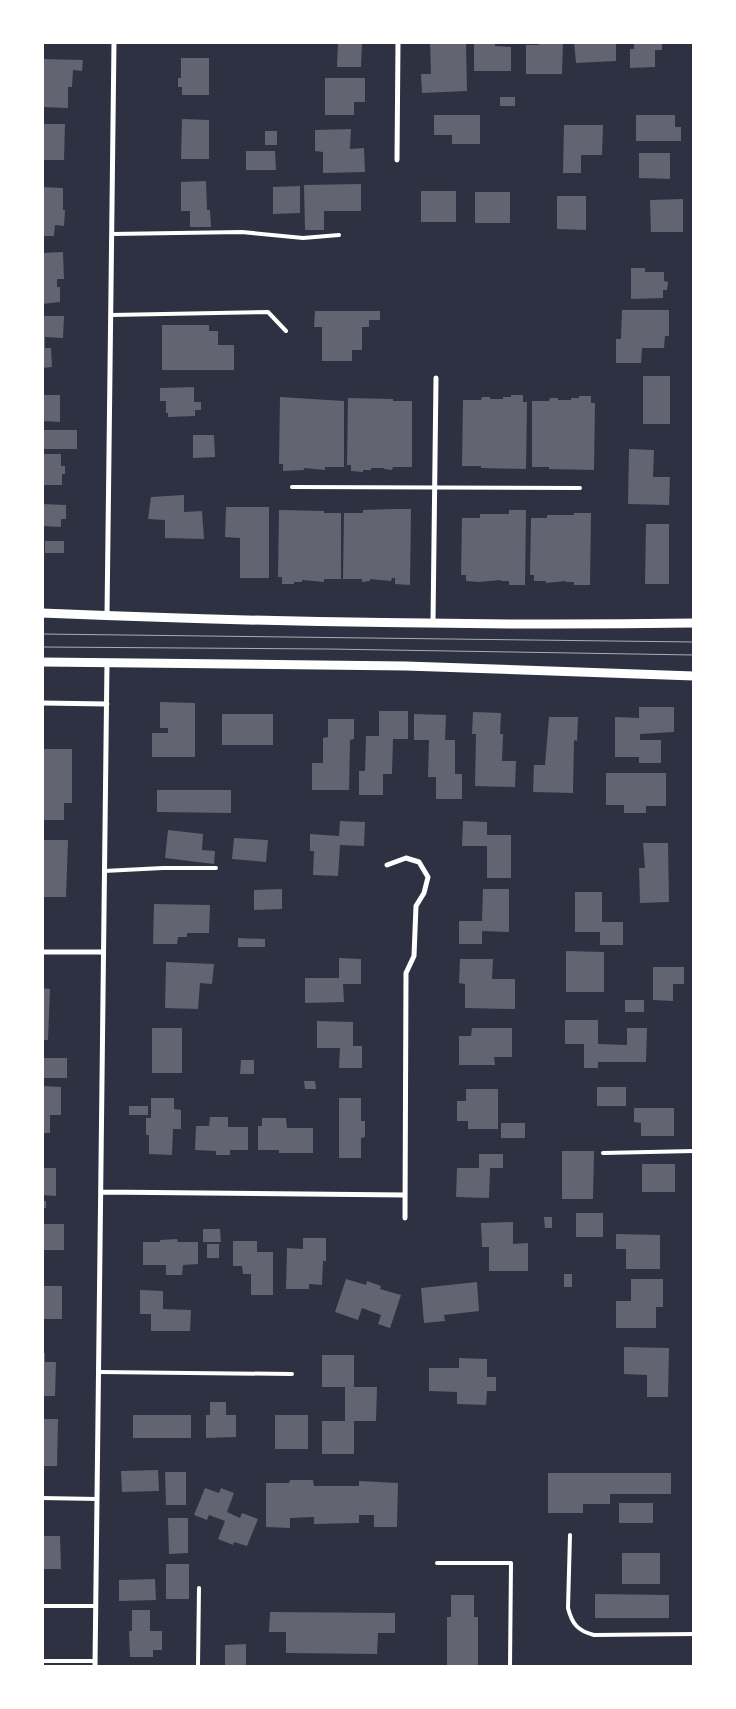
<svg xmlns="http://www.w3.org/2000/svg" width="736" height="1709" viewBox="0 0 736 1709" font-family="'Alegreya Sans',sans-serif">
<rect width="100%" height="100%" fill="#2d3142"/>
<!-- building -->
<path fill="#626471" d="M338,42h24l-1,25h-24z
M430,42h36l1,49 -45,2 -1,-19h10z
M474,42h21v4l16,1v24h-37z
M539,42h24l-1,32h-36v-29h13z
M574,42h42v19l-40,2z
M634,42h28v8h-7v17l-25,1v-19h4z
M181,58h28v37h-27v-8h-4v-9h3z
M42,59l41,1 -1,11 -9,-1 -1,17h-4v21l-26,-1z
M325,78h40v24h-11v13h-29z
M500,97h15v9h-15z
M434,115h46v29h-28v-9h-18z
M636,115h39v12h6v14h-45z
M182,119l27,1v39h-28z
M42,124h23l-1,36h-22z
M564,125h39l-1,30h-21v18h-18z
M351,129l-1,20 14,-1 1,24 -42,1v-21l-8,-1v-21z
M265,131h12v14h-12z
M246,151h29l1,19h-30z
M639,153h31v26l-31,-1z
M206,181l1,29h3l1,17h-21v-16h-9v-29z
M361,184v27h-37v19h-19l-1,-45z
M300,186v27l-27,1v-27z
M42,187l21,1v22h2l-1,16 -9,-1 -1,11h-12z
M421,191h35v31h-35z
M475,192h35v31h-35z
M557,196h29v34l-29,-1z
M683,199v33h-32l-1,-32z
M63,252l1,27h-7v8h3v15l-18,2v-51z
M631,268h14v4h19v9l4,1 -1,8h-4v8l-32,1z
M622,310h47v26h-4l-1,12h-22l-1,15h-25v-24h5z
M315,311h65v9h-11v7h-7v23h-10v11h-30v-34h-8z
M42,316h22l-1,22 -18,-1v11h6l1,19 -10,1z
M162,325h47v6h9v14h16v25h-72z
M643,376h27v48h-27z
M194,387v15h7v8h-6v6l-27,1v-4h-2v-12h-6v-13z
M42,395h18v27l-18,-1z
M511,395h12v7h4l-1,67 -45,-1v-2h-19l1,-66h18l1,-3h8v2h13v-2h8z
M579,396h12v7h4l-1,67 -45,-1v-2h-17v-66h17l1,-3h8v2h13v-2h8z
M280,397l64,4v66h-19v3l-21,-2v2l-21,1v-7h-4z
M348,398l45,1v2h19v66h-19l-1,3 -8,-1v-1h-13v2h-8v2l-12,-1v-6h-4z
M42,430h35v19h-35z
M193,435h21l1,22 -22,1z
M629,449l25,1 -1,27h17l-1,28 -41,-1z
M42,454h19v12h4v8h-3v11h-20z
M184,495v17l18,-1 2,28 -39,-1v-18l-17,-1 3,-22z
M42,504l24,1v14h-5v8l-19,-1z
M226,507h43v71h-29v-40l-15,-1z
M392,509h19l-1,76 -15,-1v-6h-3l-1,3 -21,-2v2l-8,1v-3h-19l1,-66h19v-3z
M279,510l45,1v2h17v66h-17v3l-22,-2v2h-8v2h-12v-7h-4z
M509,510h17l-1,75h-16v-4h-8v-1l-22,2 -13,-1v-6h-5l1,-57h18v-4h29z
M574,513h17l-1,72h-16v-3h-8v-1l-20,2v-2h-12v-6h-4l1,-57h16v-3h27z
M646,524h23v60h-24z
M45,541h19v12h-19z
M160,702l35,1v54h-43v-24h16v-5h-8z
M639,707h35v25l-34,2v6h21v23h-22v-6h-24v-40l24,1z
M379,711h29v28h-15l-1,35h-9v21h-24v-24h6l1,-35h13z
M473,712l28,1 -1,21h3l-1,27h14l-1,26 -40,-1 1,-52h-4z
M222,714h51v31h-51z
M414,714l32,1 -1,25h10v34h7v25h-26v-22h-8l1,-37h-15z
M549,717h29l-1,24 -3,-1 -1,53 -40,-1 1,-27h11z
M328,719h26v20l-4,1 -1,50h-37v-27h11v-25l5,-1z
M42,749h30v54h-8v17h-22z
M606,773h60v33h-20v7h-22v-8h-18z
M157,790h74v23l-74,-1z
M340,821l25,1 -1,24 -24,-1 -2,31 -25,-1 1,-24h-4v-17l29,2z
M463,821l24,1v13h24v43h-24v-32h-25z
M168,830l35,4 -1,16 13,1 -1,13 -49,-6z
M234,838l34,2 -2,22 -34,-3z
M42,840h26l-2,57h-24z
M643,843h25l1,59 -29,1 -1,-35h6z
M282,889v20l-28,1v-20z
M483,889h26v43l-27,-1v13h-23v-23h23z
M575,892h27v30h21v23h-23v-13h-25z
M154,904l56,1 -1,28h-22v4h-9l-1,7h-24z
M238,938l27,1v8h-27z
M566,951l38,1v40h-38z
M339,958l22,1v25h-18l1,18 -39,1v-25h34z
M460,959h33l-1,20h23v30l-50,-1v-24l-6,-1z
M166,962l48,2 -2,20 -12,-1 -2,26 -33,-1z
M653,967h31v17h-11v17l-20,-1z
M42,988l8,1 -2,51h-6z
M625,1000h19v12h-19z
M565,1020h33v24l29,1v-17h20l-1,34h-48v6h-14v-24h-19z
M317,1021l36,1v24h9v22h-23l1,-20h-23z
M152,1028h30v45h-30z
M472,1028h40v29h-18l1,8h-36v-29h12z
M42,1058h25v20h-25z
M241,1060h13v14h-14z
M304,1081h11l1,8h-11z
M42,1086l19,1v28h-11v18h-8z
M597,1087h29v19h-29z
M466,1089h32v40h-30v-8h-11v-20h9z
M151,1098h23v11l7,1v19h-8l-1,26 -23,-1v-19h-3v-17h5z
M339,1098h22v23h4v16l-4,1v20h-22z
M129,1106h19v9h-19z
M634,1108h40v28h-33v-13l-7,-1z
M210,1117h18v10h20v23h-18v5h-14v-4l-21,-1 1,-24h13z
M262,1118h24l1,10h26v25h-34v-3h-21v-24h4z
M501,1123h24v15h-24z
M562,1151h32l-1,48h-31z
M479,1154h24v14h-13l-1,30 -33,-1 1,-29h22z
M642,1164h33v28h-33z
M42,1168h14v28l-14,-1z
M42,1201h4v7h-4z
M576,1213h27v24h-27z
M544,1217h8v11h-7z
M513,1222v22l15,-1v28h-39v-24h-7l-1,-24z
M42,1224h22v26h-22z
M203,1229h17l1,13h-18z
M616,1234l44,1v34h-34v-20h-10z
M303,1238h23v23h-3l-1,24 -13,-1v5h-23l1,-41 16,1z
M177,1239l1,3h20v22l-15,1 -1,10h-16v-10h-23v-23h17v-2z
M233,1241h24v11h16v43h-22v-21h-8l-1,-8h-9z
M207,1244h12v14h-12z
M564,1274h8v13h-8z
M346,1279l20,6 1,-4 14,5 -1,3 21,6 -11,33 -12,-4 3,-9 -19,-7 -4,12 -23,-8z
M631,1279h32v28h-7v21h-40v-27h15z
M477,1282l2,29 -35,4 1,6 -21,2 -3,-35z
M42,1286h20v33h-20z
M140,1290l23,1v18l28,1 -1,21h-39v-17h-11z
M624,1347l45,1 -1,49h-21v-22l-23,-1z
M42,1353h3v9h11l-1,34h-13z
M322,1355h32v32h23l-1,34h-22v33h-32v-33h23v-34h-23z
M459,1358l28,1v18h9v14h-9l-1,14 -29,-1v-12l-28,-1v-23h30z
M210,1402h16v13h10v22l-30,1v-23h4z
M133,1415h58v23h-58z
M275,1415h33v34h-33z
M42,1419h16l-1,47h-15z
M158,1470l1,21 -37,1 -1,-21z
M165,1472h21v33h-20z
M548,1473h123v21h-61v10h-27v9h-35z
M290,1480h23l1,6h45v-5l39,2 -1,44h-23v-12h-15v8l-45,1v-7l-24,1v10l-24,-1v-44h23z
M205,1488l14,5 2,-5 13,5 -7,19 13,6 2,-5 16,6 -11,27 -13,-4 -1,3 -15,-6 7,-18 -16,-6 -2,5 -13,-5z
M619,1503h34v20h-34z
M168,1518h20v35l-19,1z
M42,1536h18l1,33h-19z
M622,1553h38v31h-38z
M166,1564h23v35h-23z
M155,1579l1,21 -37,1v-21z
M595,1594l74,1v23h-74z
M451,1595h23v22h4v49h-31v-49h4z
M132,1610h18v21h12v19h-9v7h-23l-1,-26h3z
M270,1612l125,1v20h-17l-1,21 -91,-1v-21h-17z
M246,1644v22h-21v-21z"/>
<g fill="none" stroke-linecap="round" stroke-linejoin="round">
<!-- service -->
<path stroke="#fff" stroke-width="4" d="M112,234l130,-2 61,6 36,-3
M111,315l157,-3 18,19
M292,487l288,1
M104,871l59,-3h53
M603,1153l91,-2
M99,1372l193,2
M42,1498l55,1
M570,1535l-2,73c4,16 10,23 26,27l100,-1
M437,1563h74l-1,103
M42,1606h53
M42,1661h53
M198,1666l1,-78"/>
<!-- minor -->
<path stroke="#fff" stroke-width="5" d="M397,160l1,-118
M107,616l7,-574
M433,623l3,-245
M42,703l65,1
M387,865l19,-7 13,4 9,15 -4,16 -8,13 -2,50 -8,17 -1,245
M42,952h61
M101,1192l304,3
M95,1666l12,-1004"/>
<!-- tertiary -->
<path stroke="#fff" stroke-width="9" d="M42,613c217,9 434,13 652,10
M42,662l364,4 288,10"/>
<!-- tram -->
<path stroke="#abadb3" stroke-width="1" d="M42,634l652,8
M42,647l286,2 366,6"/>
</g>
<!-- border -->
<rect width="736" height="1709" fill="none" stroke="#ffffff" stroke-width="88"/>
</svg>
